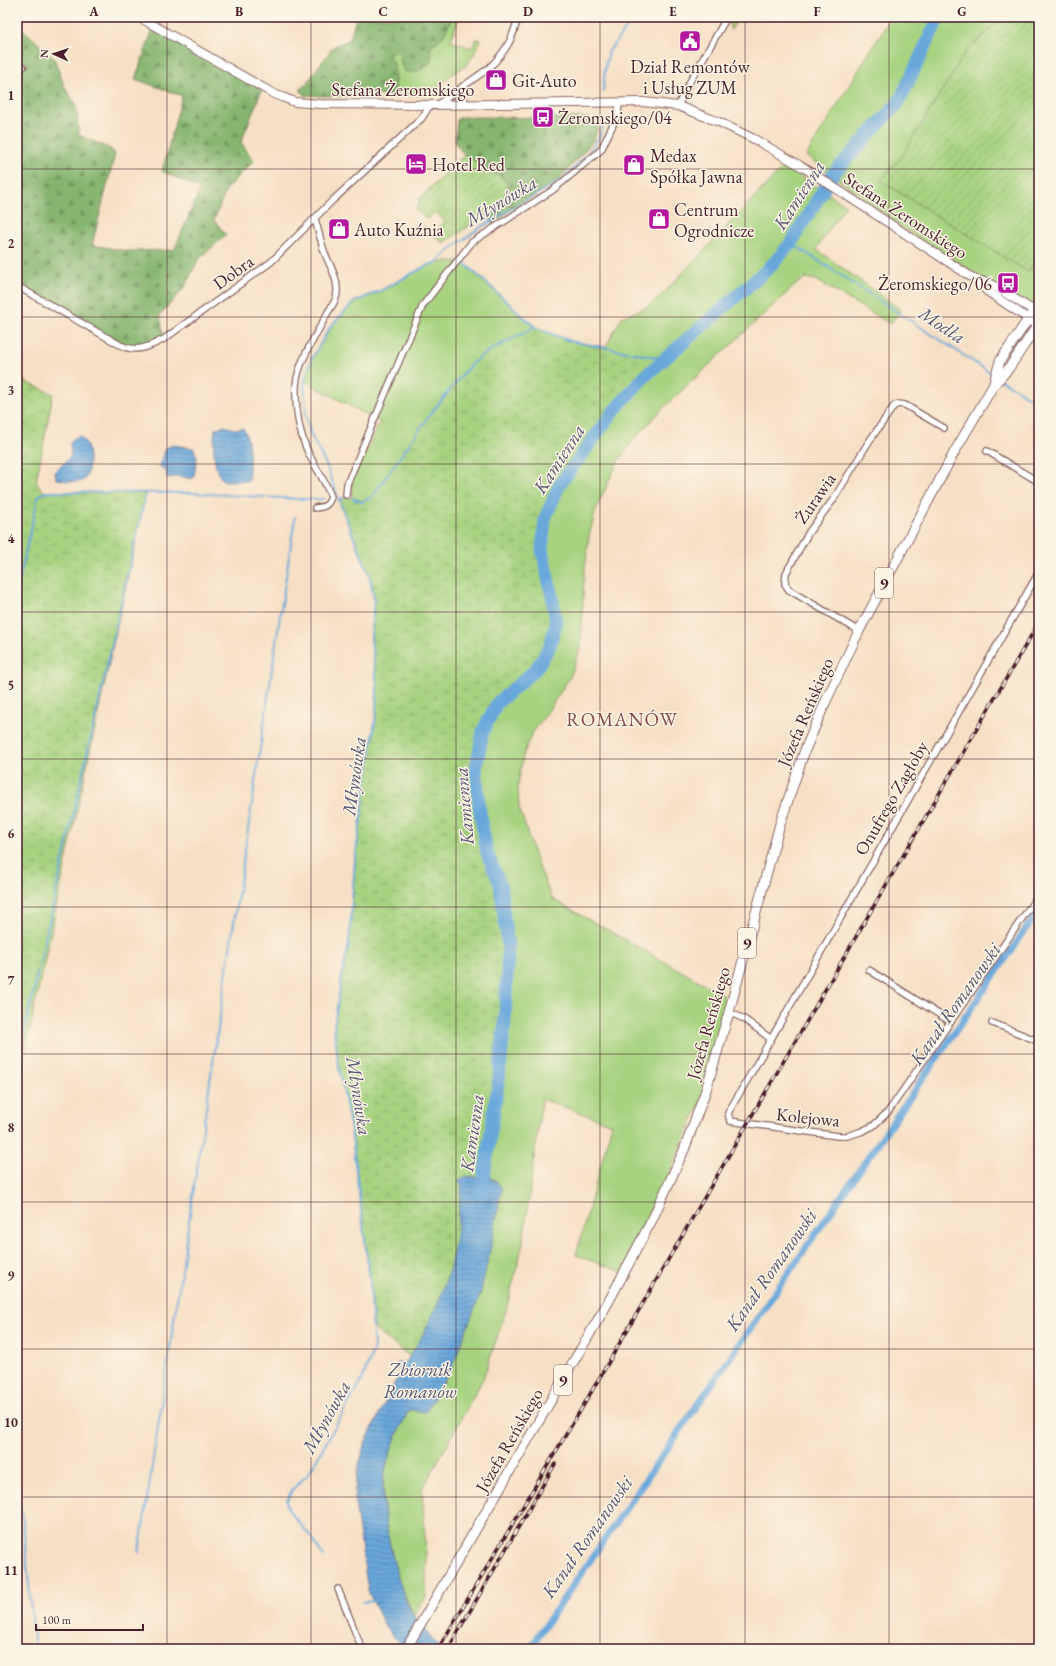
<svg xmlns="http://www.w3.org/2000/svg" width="1056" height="1666" viewBox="0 0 1056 1666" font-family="'EB Garamond',serif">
<defs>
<pattern id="forest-firs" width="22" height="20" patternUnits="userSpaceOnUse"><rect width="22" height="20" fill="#85b56e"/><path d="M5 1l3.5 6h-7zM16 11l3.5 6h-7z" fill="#6f935b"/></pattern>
<pattern id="wetland-marsh" width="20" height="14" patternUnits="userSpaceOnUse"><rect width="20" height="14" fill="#a7d380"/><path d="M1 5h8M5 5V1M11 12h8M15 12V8" fill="none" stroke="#91b56f"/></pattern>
<pattern id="garden-furrows" width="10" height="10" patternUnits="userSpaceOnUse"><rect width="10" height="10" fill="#a7d380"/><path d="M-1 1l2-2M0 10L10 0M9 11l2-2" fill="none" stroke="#91b56f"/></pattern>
<pattern id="water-rules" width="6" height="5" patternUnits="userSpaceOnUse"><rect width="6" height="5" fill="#69a7db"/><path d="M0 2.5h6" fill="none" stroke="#5887b2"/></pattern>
</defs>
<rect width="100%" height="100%" fill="#fcf5e5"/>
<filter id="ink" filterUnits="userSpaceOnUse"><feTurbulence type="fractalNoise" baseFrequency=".025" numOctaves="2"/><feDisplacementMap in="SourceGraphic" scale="8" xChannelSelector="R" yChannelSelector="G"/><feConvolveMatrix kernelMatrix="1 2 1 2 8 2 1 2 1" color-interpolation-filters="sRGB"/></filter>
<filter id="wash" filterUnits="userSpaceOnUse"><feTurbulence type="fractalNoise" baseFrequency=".012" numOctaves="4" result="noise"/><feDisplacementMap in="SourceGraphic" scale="16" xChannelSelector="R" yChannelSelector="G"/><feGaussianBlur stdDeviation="0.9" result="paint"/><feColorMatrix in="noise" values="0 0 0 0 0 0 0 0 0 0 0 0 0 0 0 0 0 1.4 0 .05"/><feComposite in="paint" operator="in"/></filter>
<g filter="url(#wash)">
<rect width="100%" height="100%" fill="#f6e0c5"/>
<!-- grass -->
<path fill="#a7d380" stroke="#787956" d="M452,17h7l-8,24 21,7 4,-9 4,1 -7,16 -6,9 -16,10 -21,20h-35v-22l-7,-18 9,-4 2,1 31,-4 14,-13z
M733,17h6l-8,13 -2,-5z
M891,17h148v286l-5,7 -136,-85 -30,-24 -62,-45z
M784,166l62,39 -30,44 85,61 -11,14 -74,-44 -11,-2 -13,10 -129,120 -29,31 -16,22 -22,48 -7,27 -5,41 -3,69 -10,29 -24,38 -16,22 -8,21 -5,29 1,22 16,50 17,42 172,96 5,17 -23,78 -81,183 -49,-18 36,-131 -70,-25 -19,144 -17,67 -22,67 -62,113 4,65v43l-12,17c-5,-11 -11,-22 -15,-33 -8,-24 -19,-82 -15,-106 4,-24 14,-45 25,-66l86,-230 -12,-5 16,-97 6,-58 3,-73 -8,-63 -13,-31 -8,-47 -3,-37 7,-38 14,-28 38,-33 21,-45 -3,-24 -11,-51 3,-32 15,-34 53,-72 32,-36 19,-17 -59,-11 17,-31 25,-10 13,-10z
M462,261l73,66 -48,25 -16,12 -40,49 -59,84 -10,5 -10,-4v-17l28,-59 -76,-41 8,-23 19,-32 23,-24 26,-11 48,-26 9,-3z"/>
<!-- forest -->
<path fill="url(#forest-firs)" stroke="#686a4c" d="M356,17h96l-8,18 -14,13 1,4v9c-10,11 -14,13 -28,10l-4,-19 -2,-1 -9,4 6,9 1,31 -72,1 -19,-1 -3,-4v-3l5,-4 27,-37 17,-8z
M17,24l37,34 11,30 11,16 3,31 32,14 4,5 -23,91 35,6 47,-1 26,-61 -38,-18 20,-75 -47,-17 19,-53 109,61 -22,55 13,19 -27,27 -13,32 12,15 -28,25 -13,27 -25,28 4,24 -8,4 -30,5 -109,-62v-197l6,-21 -6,-4z
M463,117l126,1 6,4 3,6 -5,13 -36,41 -37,21 -27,21 -4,-6 16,-20 -6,-23 -17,-5 -7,-9 -11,-6 -9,-12 2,-24z"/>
<!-- wetland -->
<path fill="url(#wetland-marsh)" stroke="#787956" d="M535,327l35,14 95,18 -20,17 -32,36 -53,72 -15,34 -3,32 11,51 3,23 -6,22 -15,24 -38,33 -14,28 -7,38 3,37 8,47 13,31 8,63 -3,73 -6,58 -16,97 -11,90 -46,104 -52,-40 -4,-49 -19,-150 -12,-62 -5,-42 8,-52 7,-30 6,-84 21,-145 1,-28 -6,-48 3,-40 -5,-25 -30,-73c7,-6 15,-3 23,0l10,-4 59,-84 40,-49 16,-12z
M17,378l36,16 -17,88 8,10 102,1 -129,595z"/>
<!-- garden -->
<path fill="url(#garden-furrows)" stroke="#787956" d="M1003,17h36v237l-11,18 -147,-91 22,-27 64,-104z
M464,155l11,6 7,9 17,5 7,7 2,6 -3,11 -9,10 -53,34 -10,-9 12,-13 -10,-9 -8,7 -12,-10 5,-6 -2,-3z"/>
<!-- water -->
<path fill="url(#water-rules)" stroke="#5a6383" d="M223,426l12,3 8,-1c8,9 6,37 6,49l-1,4h-24c-12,-9 -11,-39 -9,-52z
M80,436c2,3 6,6 7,10 3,6 3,30 -3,34 -7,4 -20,0 -28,-1l-1,-8c4,-5 10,-7 14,-13 6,-11 -7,-16 11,-22z
M173,445l20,3 4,8 -3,21 -3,2 -12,-3 -12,2 -1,-7 -7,-5 7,-18z
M467,1176l28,4 7,8 -12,63 -10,44 -28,72 -26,45 -17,-2c-11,21 -20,42 -25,65 -6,29 13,116 30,141 8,12 18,22 27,33h-36l-20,-22 -17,-36 -14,-94 4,-29 8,-27 35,-71 -4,-5 1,-3 7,1c26,-37 45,-82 51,-127 3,-17 3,-34 6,-51l-4,-3z"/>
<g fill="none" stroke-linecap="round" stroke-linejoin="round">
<!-- stream -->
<path stroke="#69a7db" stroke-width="2" d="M603,91l2,-23 4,-17 25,-34
M566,176c14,-13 37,-35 38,-55
M791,243l203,132
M535,327l35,14 95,18
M1001,380l38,23
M352,498l10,4 10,-5 59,-84 40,-49 16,-12 48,-25 -73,-66
M339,499l4,-1
M17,591l21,-94 6,-5 149,1 105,6h26
M17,1064l129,-571
M17,1509l5,3 13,137
M139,1553l156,-1036
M324,1557l-12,-19 -22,-26 -3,-6v-6l5,-10 17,-17 12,-22 41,-71 12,-32 -4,-68 -19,-150 -12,-62 -5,-42 8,-52 7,-30 6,-84 21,-145 1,-29 -6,-47 3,-40 -5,-25 -26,-63 -16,-44 -16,-32 -5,-18 -2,-36 8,-23 19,-32 23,-24 26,-11 48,-26 9,-3 16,-15 28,-20 80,-47
M363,1602l12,-1"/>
<!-- canal -->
<path stroke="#69a7db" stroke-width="7" d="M529,1649l510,-739"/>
<!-- river -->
<path stroke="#69a7db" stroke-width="13" d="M481,1196l18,-118 6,-58 3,-73 -8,-63 -13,-31 -8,-47 -3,-37 7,-38 14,-28 38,-33 15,-24 6,-22 -3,-23 -11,-51 3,-32 15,-34 53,-72 32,-36 125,-109 21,-24 42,-69 66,-72 40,-85"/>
</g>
</g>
<g filter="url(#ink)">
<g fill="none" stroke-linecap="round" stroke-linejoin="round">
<!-- street casing -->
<g stroke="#866361" stroke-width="8">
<path id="street" d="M17,64l6,3
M463,86c-1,8 -2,14 6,18
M437,105l52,-37c17,-17 24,-29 29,-51
M678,106l10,-21 39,-68
M315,219c3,11 6,22 9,32 5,14 14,26 13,41 0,10 -7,15 -11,24 -10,19 -29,48 -30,70 -1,22 3,48 13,68 7,15 17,28 22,43 -3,9 -7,10 -16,11
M17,286l103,59c16,8 29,2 44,-6l107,-77 61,-61 90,-83 8,-13
M987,451l52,31
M346,495l1,-11 76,-179 49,-63 81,-52 48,-40 17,-36 1,-11
M859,631l-70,-41 -4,-6 1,-11 23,-41 24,-32 35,-57 26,-37 4,-2 7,1 39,23
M869,970l82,52
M729,1012l15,7 27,20 -43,74 2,8 108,15h9l13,-4 13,-6 15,-14 151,-218
M992,1023c16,5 31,13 47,18
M771,1039l268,-467
M338,1589l24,60"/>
</g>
<!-- secondary casing -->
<g stroke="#866361" stroke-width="10">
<path id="secondary" d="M139,17l135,77 21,8 25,2 110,1 213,-3 35,4 41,16 37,18 50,29 170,111 11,11 52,35
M977,280l14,4 48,30"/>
</g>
<!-- primary casing -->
<g stroke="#866361" stroke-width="11">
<path id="primary" d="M994,383l6,-22 39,-58
M406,1649l204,-350 42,-79 32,-70 22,-60 23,-78 51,-188 25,-74 20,-47 34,-72 96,-180 38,-65 16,-18 30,-45"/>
</g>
<!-- street -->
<use href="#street" stroke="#fff" stroke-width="5.5"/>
<!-- secondary -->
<use href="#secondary" stroke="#fff" stroke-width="8"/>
<!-- primary -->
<use href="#primary" stroke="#fff" stroke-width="9"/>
<!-- rail casing -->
<g stroke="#4a1f2b" stroke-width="3.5">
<path id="rail" d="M438,1649l148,-248 453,-779
M448,1649l107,-185"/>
</g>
<!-- rail -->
<use href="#rail" stroke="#fcf5e5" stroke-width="2" stroke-dasharray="6" stroke-linecap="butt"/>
</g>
</g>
<!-- grid -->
<path fill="none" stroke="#4a1f2b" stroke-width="1" stroke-opacity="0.55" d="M167,17v1632M311,17v1632M456,17v1632M600,17v1632M745,17v1632M889,17v1632M17,169h1022M17,317h1022M17,464h1022M17,612h1022M17,759h1022M17,907h1022M17,1054h1022M17,1202h1022M17,1349h1022M17,1497h1022"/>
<!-- icons -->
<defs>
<g id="civic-square" transform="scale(1.15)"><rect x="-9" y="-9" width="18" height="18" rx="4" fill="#b5179e" stroke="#fcf5e5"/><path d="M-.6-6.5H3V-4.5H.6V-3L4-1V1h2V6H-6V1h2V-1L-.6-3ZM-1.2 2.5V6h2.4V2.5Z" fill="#fff"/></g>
<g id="shop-square" transform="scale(1.15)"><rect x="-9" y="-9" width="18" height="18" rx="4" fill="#b5179e" stroke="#fcf5e5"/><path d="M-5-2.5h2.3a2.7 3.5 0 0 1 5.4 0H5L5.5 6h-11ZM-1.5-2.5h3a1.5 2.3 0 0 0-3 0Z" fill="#fff"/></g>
<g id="bus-square" transform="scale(1.15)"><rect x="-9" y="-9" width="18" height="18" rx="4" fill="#b5179e" stroke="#fcf5e5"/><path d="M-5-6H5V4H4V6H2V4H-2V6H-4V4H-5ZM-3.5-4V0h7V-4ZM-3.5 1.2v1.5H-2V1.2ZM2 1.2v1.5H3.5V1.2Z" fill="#fff"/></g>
<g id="hotel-square" transform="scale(1.15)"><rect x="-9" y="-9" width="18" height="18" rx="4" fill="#b5179e" stroke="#fcf5e5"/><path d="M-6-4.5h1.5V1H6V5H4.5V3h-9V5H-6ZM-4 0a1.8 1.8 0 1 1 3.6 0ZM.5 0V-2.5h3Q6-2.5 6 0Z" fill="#fff"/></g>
</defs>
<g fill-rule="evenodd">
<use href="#civic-square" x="690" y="41"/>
<use href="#shop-square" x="496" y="80"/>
<use href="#bus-square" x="543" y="117"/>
<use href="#hotel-square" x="416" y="164"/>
<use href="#shop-square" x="634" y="165"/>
<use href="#shop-square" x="659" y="219"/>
<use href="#shop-square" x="339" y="229"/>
<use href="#bus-square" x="1008" y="283"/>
</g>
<g text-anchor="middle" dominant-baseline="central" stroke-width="3" stroke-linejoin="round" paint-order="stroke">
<!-- shield labels -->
<g fill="#fcf5e5" stroke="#7f5f63" stroke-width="1">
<rect x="875" y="568" width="18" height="30" rx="3"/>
<rect x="738" y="928" width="18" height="30" rx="3"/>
<rect x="554" y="1365" width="18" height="30" rx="3"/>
</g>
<g font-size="17" font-weight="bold" fill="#4a1f2b">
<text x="884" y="583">9</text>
<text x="747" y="943">9</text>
<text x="563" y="1380">9</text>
</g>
<!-- poi labels -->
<g font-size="18" fill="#4a1f2b" stroke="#fcf5e5" text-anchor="start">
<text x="690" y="66" text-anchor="middle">Dział Remontów<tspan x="690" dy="21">i Usług ZUM</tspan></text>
<text x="512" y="80">Git-Auto</text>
<text x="558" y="117">Żeromskiego/04</text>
<text x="650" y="155">Medax<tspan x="650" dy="21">Spółka Jawna</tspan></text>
<text x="432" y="164">Hotel Red</text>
<text x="674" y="209">Centrum<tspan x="674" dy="21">Ogrodnicze</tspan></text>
<text x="354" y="229">Auto Kuźnia</text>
<text x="992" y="283" text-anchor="end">Żeromskiego/06</text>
</g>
<!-- street labels -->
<g font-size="18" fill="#4a1f2b" stroke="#fcf5e5">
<text x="403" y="89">Stefana Żeromskiego</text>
<text transform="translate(906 215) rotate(33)">Stefana Żeromskiego</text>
<text transform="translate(233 272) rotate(-36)">Dobra</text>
<text transform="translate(815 498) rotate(-55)">Żurawia</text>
<text transform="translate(805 712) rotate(-67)">Józefa Reńskiego</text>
<text transform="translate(891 798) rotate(-60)">Onufrego Zagłoby</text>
<text transform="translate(708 1023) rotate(-74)">Józefa Reńskiego</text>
<text transform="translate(808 1117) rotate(6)">Kolejowa</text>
<text transform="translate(509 1440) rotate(-60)">Józefa Reńskiego</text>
</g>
<!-- water labels -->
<g font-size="19" font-style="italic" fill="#565571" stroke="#fcf5e5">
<text transform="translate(799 195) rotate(-57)">Kamienna</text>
<text transform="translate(501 201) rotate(-31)">Młynówka</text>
<text transform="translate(942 325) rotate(33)">Modła</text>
<text transform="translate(559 459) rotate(-57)">Kamienna</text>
<text transform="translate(354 776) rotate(-82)">Młynówka</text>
<text transform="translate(464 806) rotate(-95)">Kamienna</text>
<text transform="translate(955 1004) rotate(-55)">Kanał Romanowski</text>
<text transform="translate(359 1096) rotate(81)">Młynówka</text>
<text transform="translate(472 1133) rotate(-82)">Kamienna</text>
<text transform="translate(771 1270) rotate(-55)">Kanał Romanowski</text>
<text x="420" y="1369">Zbiornik<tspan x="420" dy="22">Romanów</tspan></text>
<text transform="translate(326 1417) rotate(-61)">Młynówka</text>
<text transform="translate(587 1537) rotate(-55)">Kanał Romanowski</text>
</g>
<!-- neighbourhood labels -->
<g font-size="19" letter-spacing="1" fill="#854a4d" stroke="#fcf5e5">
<text x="622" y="719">ROMANÓW</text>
</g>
</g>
<!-- margin -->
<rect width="1056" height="1666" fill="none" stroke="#fcf5e5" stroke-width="44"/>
<!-- north arrow -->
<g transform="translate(54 54) rotate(273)" stroke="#fcf5e5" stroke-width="3" paint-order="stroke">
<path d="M0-3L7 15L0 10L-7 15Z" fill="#4a1f2b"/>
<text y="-6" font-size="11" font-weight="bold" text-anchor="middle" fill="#4a1f2b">N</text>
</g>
<!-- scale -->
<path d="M36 1624v6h107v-6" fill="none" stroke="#4a1f2b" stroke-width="2"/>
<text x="42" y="1624" font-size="12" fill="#4a1f2b" stroke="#fcf5e5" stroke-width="3" paint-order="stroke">100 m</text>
<rect x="22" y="22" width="1012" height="1622" fill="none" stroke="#4a1f2b" stroke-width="1.5"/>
<g font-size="13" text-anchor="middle" font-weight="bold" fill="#4a1f2b">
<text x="94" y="16">A</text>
<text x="239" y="16">B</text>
<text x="383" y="16">C</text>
<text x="528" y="16">D</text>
<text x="673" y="16">E</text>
<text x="817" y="16">F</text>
<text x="962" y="16">G</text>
<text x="11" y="100">1</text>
<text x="11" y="248">2</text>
<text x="11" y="395">3</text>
<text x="11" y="543">4</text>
<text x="11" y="690">5</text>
<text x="11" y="838">6</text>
<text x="11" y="985">7</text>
<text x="11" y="1132">8</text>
<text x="11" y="1280">9</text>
<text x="11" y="1427">10</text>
<text x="11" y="1575">11</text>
</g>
</svg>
